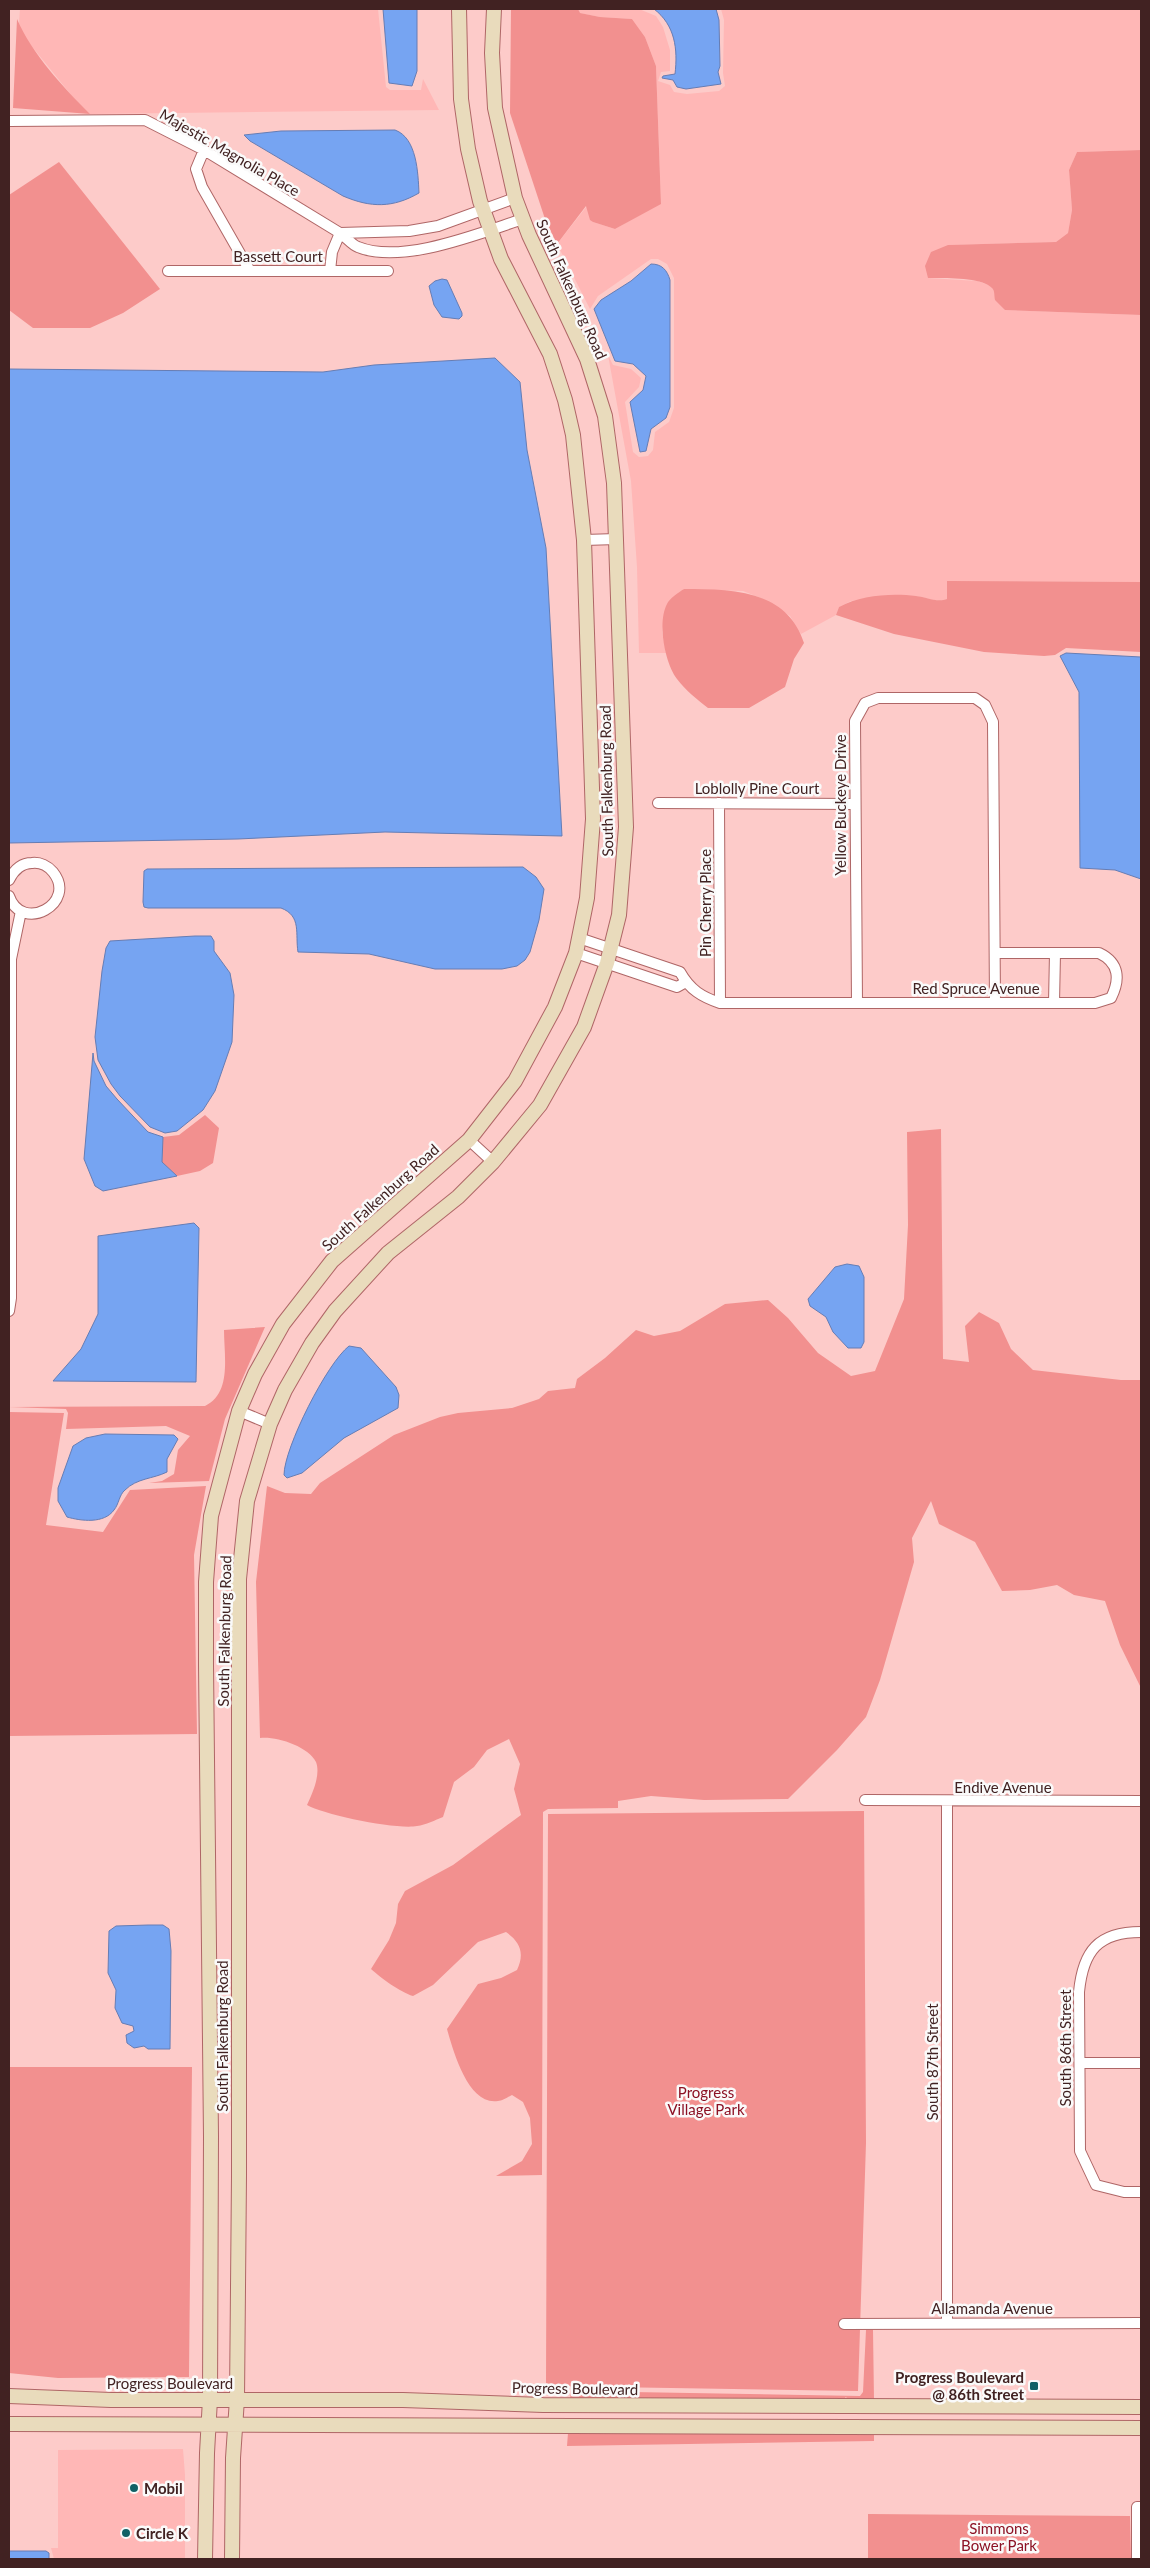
<svg xmlns="http://www.w3.org/2000/svg" width="1150" height="2568" viewBox="0 0 1150 2568" font-family="Lato,sans-serif">
<rect width="100%" height="100%" fill="#fdcbc9"/>
<!-- built -->
<path fill="#ffb7b6" d="M20,9h358l8,78 4,3h31l2,-11 16,31 -349,4 -18,-18 -47,-58 -6,-14z
M578,9h61l17,7 7,11 7,23v21l-9,1 -3,9 12,4 4,7 13,2 32,-3 6,-5 -2,-13 1,-53 -3,-11h420v141l-64,2 -8,18 3,40 -4,23 -12,9 -108,3 -20,33 50,3 13,5 14,24 136,5v267l-194,-1v18l-7,2 -25,-5h-15l-49,5 -12,6 -3,8 -35,19 -11,-18 -27,-17 -20,-8 -59,-2 -17,16 -5,27 4,21h-27l-2,-86 -6,-86 -23,-126 5,10 18,4 10,9 -2,9 -14,15 8,50 6,5 9,-1 5,-6 2,-18 14,-10 5,-14v-130l-7,-14 -9,-5h-7l-53,37 -8,13 -33,-65 30,-38 6,16 22,7 46,-26 -5,-137 -11,-29 -13,-18 -32,-2 -21,-4z
M183,2449l2,26v84h-131l-3,-11h7v-98z"/>
<!-- green -->
<path fill="#f2908f" d="M511,9h67l2,4 20,4 32,2 13,18 11,29 5,138 -46,25 -22,-7 -3,-2 -4,-14 -29,38 -12,-25 -35,-106z
M17,19c15,35 46,68 73,95l-77,-6z
M1141,150v165l-136,-5 -10,-10c-1,-5 0,-9 -3,-12 -9,-11 -50,-10 -64,-10l-3,-12 6,-14 17,-7 108,-3 12,-9 4,-23 -3,-40 8,-18z
M59,162l101,127 -37,24 -33,15h-57l-24,-18v-115z
M947,581l194,1v70l-75,-4 -11,7 -11,1 -60,-4 -90,-18 -58,-19 3,-8c22,-12 53,-14 77,-11 11,1 21,7 31,3z
M684,589c46,0 103,0 120,54l-10,16 -9,28 -36,21h-41c-10,-8 -23,-18 -31,-29 -12,-16 -20,-56 -10,-75 2,-5 12,-12 17,-15z
M205,1115l14,13 -6,35 -13,8 -23,5 -15,-14 1,-25 16,-2z
M941,1129l2,230 26,3 -4,-36 14,-14 20,11 12,26 22,21 88,10h20v308l-21,-43 -15,-44 -31,-6 -17,-10 -27,5 -28,1 -27,-49 -36,-18 -8,-23 -19,37 2,24 -34,118 -14,37 -29,33 -49,49 -84,1 -53,-4 -33,5v7l-70,1 -5,3 -1,363 -46,1 26,-15 10,-17 -2,-26 -7,-16 -11,-7c-4,2 -10,6 -14,6 -30,5 -45,-51 -51,-72l31,-45 23,-6 16,-8c8,-17 3,-28 -11,-38l-28,10 -45,43 -20,11c-13,-4 -32,-18 -42,-27l18,-29 7,-17 2,-19 7,-13 48,-26 68,-50 -7,-26 6,-25 -11,-25 -22,11 -13,17 -20,15 -11,35c-8,3 -17,8 -26,9 -19,4 -93,-11 -110,-21 5,-11 14,-30 9,-43 -8,-16 -40,-26 -56,-24l-4,-156 11,-96 18,7 26,1 9,-11 74,-48 46,-18 18,-4 54,-5 27,-9 9,-8 27,-3 2,-9 28,-21 31,-28 18,6 26,-5 45,-27 43,-4 20,18 30,35 33,23 24,-5 29,-72 4,-74 -1,-93z
M265,1327l-40,92 -16,62 -60,2 13,-2 12,-7 4,-24 12,-14 -24,-10 -100,3 2,-16 -2,-4 -57,-2 196,-1c27,-13 19,-50 19,-76z
M9,1412l55,1 -18,112 57,7 27,-42 76,-4 -12,69 3,179 -188,2z
M864,1811l2,332 -8,248 -312,-5 2,-572z
M9,2067h183l-3,310 -131,1 -49,-5z
M866,2330h7l1,70h-26l-2,-3 -3,3 -273,-1 1,-8 289,5 3,-4z
M568,2433l306,1v7l-307,5z
M868,2514l262,2 1,43h-263z"/>
<!-- water -->
<path fill="#76a4f2" stroke="#667db4" d="M383,9h34v62l-5,15 -23,-3z
M654,9h62l3,11 1,46 -2,6 3,12 -35,5 -9,-2 -4,-7 -11,-2 1,-2 12,-2c3,-25 0,-49 -21,-65z
M395,130c22,8 23,43 24,63 -26,15 -48,15 -76,3l-93,-55 -6,-6 37,-4z
M651,264c11,0 16,6 19,16v127l-4,11 -15,11 -5,22 -6,1 -10,-50 13,-12 3,-14 -13,-12 -18,-3 -21,-52 7,-9 30,-19z
M442,279l5,1 15,33v3l-3,3 -17,-2 -8,-12 -5,-19 6,-5z
M495,358l25,24 7,68 19,98 16,288 -177,-4 -147,7 -229,4v-474l314,3 51,-7z
M1066,653l75,4v222l-26,-9 -35,-2 -1,-176 -19,-36z
M523,867l13,10 8,12 -5,31 -9,32 -5,8 -8,6 -15,3h-67l-66,-15 -71,-2c-3,-18 4,-36 -17,-44h-133l-4,-1 -1,-5 1,-31 3,-2z
M195,936h16l3,5v10l16,22 4,22 -2,47 -17,49 -12,19 -26,21 -12,2 -15,-6 -30,-31 -9,-12 -13,-24 -3,-23 7,-66 4,-23 4,-7z
M93,1053l1,8 12,25 11,13 31,33 15,5 -1,25 15,14 -74,15 -8,-5 -11,-27z
M194,1223l5,5 -3,154 -143,-1 28,-32 17,-35v-78z
M847,1264l12,2 5,11v65l-3,6h-13l-15,-16 -7,-15 -16,-11 -2,-7 27,-32z
M349,1346l12,2 35,39 3,8 -1,13 -54,30 -42,35 -15,5 -3,-3c0,-27 43,-112 65,-129z
M105,1434l69,1 4,4 -11,20v13c-14,7 -30,6 -42,18 -6,5 -6,14 -11,20 -10,14 -33,11 -47,7l-9,-16v-13l15,-42 13,-8z
M148,1925h15l6,4 2,22 -1,98h-22l-4,-3 -10,2 -7,-5 -1,-8 8,-4 -1,-5 -11,-3 -7,-15 1,-18 -8,-17 1,-42 7,-5z
M9,2551h37l3,2v6h-40z"/>
<g fill="none" stroke-linecap="round" stroke-linejoin="round">
<!-- street casing -->
<g stroke="#af6666" stroke-width="12">
<path id="street" d="M9,121l136,-1 59,30 136,83c6,4 12,12 18,14 44,18 122,-14 165,-28
M204,150l-8,19 6,18 48,84
M340,233l69,-2 29,-5 77,-28
M168,271h220
M330,271l2,-19 8,-19
M584,540l33,-1
M658,803l197,1
M719,803l1,200
M9,880c5,-10 12,-17 23,-17 8,-1 16,3 21,9 25,31 -31,62 -44,24
M579,938l101,34c10,18 22,25 40,31h375l16,-5c9,-18 9,-35 -12,-45h-104
M576,953l101,34 9,-5
M857,1003l-2,-282 10,-18 13,-5h97l10,7 8,17 2,281
M1054,1003l1,-50
M469,1140l24,22
M9,1311l2,-13v-339l10,-48
M239,1411l31,13
M865,1800l276,1
M1141,1932c-43,0 -58,19 -62,60l1,159 16,34 28,7h17
M1080,2063h61
M947,2323v-521
M844,2324l297,-1
M1137,2559v-52h4"/>
</g>
<!-- secondary casing -->
<g stroke="#af6666" stroke-width="16">
<path id="secondary" d="M9,2396l102,4h292l140,5 598,2
M9,2424l1132,4
M205,2559l2,-106 3,-54 1,-263 -5,-471v-83l5,-66 28,-105 16,-37 28,-50 49,-63 137,-121 46,-59 40,-74 21,-54 11,-55 6,-79 -9,-279 -11,-105 -8,-35 -15,-46 -49,-95 -21,-58 -12,-52 -7,-50 -2,-90
M232,2559l1,-101 4,-59 2,-223v-597l8,-78 23,-77 15,-34 27,-47 23,-32 53,-58 70,-56 35,-35 47,-57 44,-78 23,-64 12,-48 7,-88 -12,-344 -9,-67 -18,-57 -58,-124 -14,-37 -20,-90 -3,-55 2,-44"/>
</g>
<!-- street -->
<use href="#street" stroke="#fff" stroke-width="10"/>
<!-- secondary -->
<use href="#secondary" stroke="#e9dbbc" stroke-width="14"/>
</g>
<!-- markers -->
<g fill="#106166" stroke="#fafafa" stroke-width="2">
<rect x="1029" y="2381" width="10" height="10" rx="2.5"/>
<circle cx="134" cy="2488" r="5"/>
<circle cx="126" cy="2533" r="5"/>
</g>
<g text-anchor="middle" dominant-baseline="central" stroke-width="5" stroke-linejoin="round" paint-order="stroke">
<!-- street labels -->
<g font-size="15" fill="#412222" stroke="#fafafa">
<text transform="translate(230 152) rotate(30)">Majestic Magnolia Place</text>
<text x="278" y="256">Bassett Court</text>
<text transform="translate(572 289) rotate(66)">South Falkenburg Road</text>
<text transform="translate(606 781) rotate(-91)">South Falkenburg Road</text>
<text x="757" y="788">Loblolly Pine Court</text>
<text transform="translate(840 805) rotate(-90)">Yellow Buckeye Drive</text>
<text transform="translate(705 903) rotate(-90)">Pin Cherry Place</text>
<text x="976" y="988">Red Spruce Avenue</text>
<text transform="translate(380 1197) rotate(-42)">South Falkenburg Road</text>
<text transform="translate(224 1631) rotate(-89)">South Falkenburg Road</text>
<text x="1003" y="1787">Endive Avenue</text>
<text transform="translate(222 2036) rotate(-90)">South Falkenburg Road</text>
<text transform="translate(1065 2048) rotate(-90)">South 86th Street</text>
<text transform="translate(932 2062) rotate(-90)">South 87th Street</text>
<text x="992" y="2308">Allamanda Avenue</text>
<text x="170" y="2383">Progress Boulevard</text>
<text transform="translate(575 2388) rotate(1)">Progress Boulevard</text>
</g>
<!-- park labels -->
<g font-size="15" fill="#8c1124" stroke="#fafafa">
<text x="706" y="2092">Progress<tspan x="706" dy="17">Village Park</tspan></text>
<text x="999" y="2528">Simmons<tspan x="999" dy="17">Bower Park</tspan></text>
</g>
<!-- poi labels -->
<g font-size="15" font-weight="bold" fill="#412222" stroke="#fafafa" text-anchor="start">
<text x="1024" y="2377" text-anchor="end">Progress Boulevard<tspan x="1024" dy="17">@ 86th Street</tspan></text>
<text x="144" y="2488">Mobil</text>
<text x="136" y="2533">Circle K</text>
</g>
</g>
<!-- border -->
<rect width="1150" height="2568" fill="none" stroke="#412222" stroke-width="20"/>
</svg>
